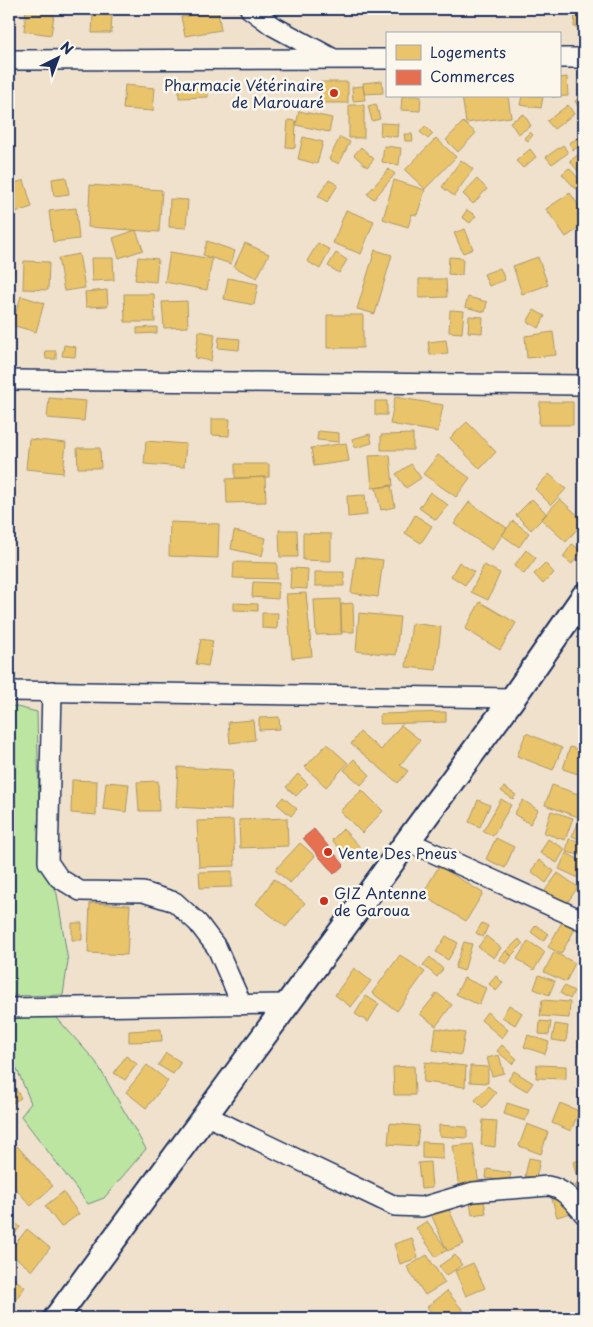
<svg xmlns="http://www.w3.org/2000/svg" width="593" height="1327" viewBox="0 0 593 1327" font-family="'Playpen Sans',sans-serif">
<rect width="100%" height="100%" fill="#f0e1cd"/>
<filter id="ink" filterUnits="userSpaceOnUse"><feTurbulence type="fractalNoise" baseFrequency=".02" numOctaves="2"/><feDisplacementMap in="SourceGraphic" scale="10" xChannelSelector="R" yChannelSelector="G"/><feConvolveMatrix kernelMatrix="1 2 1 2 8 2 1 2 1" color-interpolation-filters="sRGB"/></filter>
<g filter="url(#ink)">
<!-- green -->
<path fill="#bce5a1" stroke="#6c8a80" d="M9,705l28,7 3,138 17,44 11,67 -5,34 -54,1z
M56,1017l40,45 50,87 -42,49 -16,6 -67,-88 10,-13 -15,-36 -7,-12v-37z"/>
<!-- homes -->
<path fill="#e9c46a" stroke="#ab9766" d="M26,9h29l-4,26 -27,-4z
M575,10l9,1v16h-10z
M218,11l3,19 -36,6 -4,-19z
M93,13l19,1 -1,19h-19z
M567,77l1,19 -16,1 7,-1v-18z
M382,81l1,12 -19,1 -1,-11z
M319,82h29v21h-29z
M125,85l30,3 -2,23 -30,-2z
M363,86l2,14 -12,1 -1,-14z
M208,88v9l-29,1v-9z
M402,96h19l-1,15 -19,-1z
M462,96h46l3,21 -45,6z
M522,96h21l-2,12 -21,-3z
M584,96v20l-9,-15z
M376,104l4,15 -8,2 -4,-15z
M349,105h15v33h-15z
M568,105l6,9 -20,15 -7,-8z
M299,111l33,7 -3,14 -33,-7z
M524,114l7,12 -13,8 -8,-12z
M288,120l8,1 -1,27 -9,-1z
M463,122l13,11 -18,19 -12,-12z
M381,123l17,1 -1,13 -17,-2z
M425,126l8,8 -5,5 -8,-7z
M530,132l3,3 -5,6 -4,-3z
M404,134h8l1,7h-8z
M584,135v9l-11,6 -4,-7z
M303,137l20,5 -6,22 -19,-5z
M340,137l10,5 -11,22 -10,-5z
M436,138l20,19 -31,32 -20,-19z
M563,145l5,8 -16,11 -6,-7z
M384,146l17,2 -2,17 -17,-3z
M361,147l13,12 -7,8 -13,-12z
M530,149l6,8 -13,11 -7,-7z
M584,150v29l-14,-18z
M461,160l12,9 -19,27 -12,-9z
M569,168l14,15 -7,6 -14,-15z
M389,169l6,5 -21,25 -7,-5z
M66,177l3,17 -15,2 -2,-17z
M477,179l10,10 -14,15 -10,-10z
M24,180l8,27 -16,5 -7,-27z
M329,180l9,5 -11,17 -9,-6z
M394,180l31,10 -8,25 -5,-1 -4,13 -25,-8z
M90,185l72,5 -3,42 -71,-5z
M570,193l14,20v12l-18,12 -20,-28z
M170,199l18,1 -2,28 -17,-1z
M76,208l3,31 -26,3 -4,-31z
M346,210l28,11 -13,33 -28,-11z
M467,210l9,6 -6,7 -8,-6z
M465,229l8,20 -10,4 -9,-20z
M136,230l7,20 -24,8 -6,-20z
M207,241l28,10 -4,13 -28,-9z
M245,243l24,11 -12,24 -23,-11z
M318,243l12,7 -10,19 -13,-8z
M375,250l17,5 -17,59 -18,-5z
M170,252l42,7 -5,31 -42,-8z
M336,253l11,7 -8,13 -11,-7z
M79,254l6,34 -21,3 -6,-33z
M138,257l20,2 -2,23 -21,-2z
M449,257l14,1 -1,17 -14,-1z
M538,257l10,28 -26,9 -9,-28z
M91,258h22l1,22 -22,1z
M24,261l25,1 -1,28 -25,-1z
M9,266l6,1 -6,30z
M500,268l5,12 -16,6 -5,-12z
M228,278l30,6 -4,21 -30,-6z
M419,279h27l1,18 -28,1z
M107,290l1,16 -22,1 -1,-15z
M124,294h30l1,28h-30z
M21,296l23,7 -8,29 -24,-7z
M468,297l19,5 -2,10 -20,-5z
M187,301l1,26 -24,1 -2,-26z
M450,310l14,1 -2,22 -13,-1z
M534,310l11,6 -6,12 -12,-6z
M327,315h36v33h-36z
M469,316l14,1 -1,16 -14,-1z
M157,327v6l-20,1v-6z
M199,331l16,3 -4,27 -16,-3z
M553,332l3,23 -29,3 -2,-22z
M219,337l21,2 -1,11 -21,-2z
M446,340l2,14 -18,1 -2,-13z
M64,345l12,2 -1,10 -13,-1z
M45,351h11v8h-10z
M395,397l48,8 -5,27 -48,-8z
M49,398l37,3 -2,20 -37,-3z
M375,401h12v14h-12z
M540,402h33v23h-34z
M212,419h18l-1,17 -17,-1z
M467,422l29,30 -16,17 -30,-31z
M318,431l21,2v9l-22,-2z
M370,434l2,9 -17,5 -3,-9z
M413,434v16h-32v-15z
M29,439l37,4 -3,30 -37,-4z
M146,441l40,3 -2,23 -40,-3z
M346,443l3,18 -35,5 -3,-18z
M77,448h23l1,20h-23z
M390,455l3,31 -21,2 -3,-32z
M438,455l32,23 -14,19 -33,-23z
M235,464h34v13l-34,1z
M411,464l10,14 -15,10 -10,-14z
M549,474l17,15 -15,16 -16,-16z
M265,477l1,25 -39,1 -1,-24z
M391,485l4,22 -14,3 -5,-22z
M430,492l18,13 -12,15 -17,-12z
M365,495l2,20 -19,2 -1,-21z
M532,499l15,15 -16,16 -15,-15z
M560,499l24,22 -18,21 -25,-23z
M469,502l38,26 -15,22 -38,-26z
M415,515l17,11 -11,17 -16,-10z
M513,521l16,12 -10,14 -17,-12z
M170,522l49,2 -1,34 -49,-2z
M279,530h18l1,27h-18z
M234,531l32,7 -4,18 -31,-7z
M303,533l28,1v27l-28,-1z
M572,544l10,7 -10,13 -9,-7z
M526,550l10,8 -12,16 -10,-8z
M356,557l27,3 -5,37 -27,-4z
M234,562l43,1v16l-44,-1z
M459,562l15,10 -9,13 -14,-9z
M545,563l9,10 -11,11 -9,-10z
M484,565l16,8 -12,27 -17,-8z
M291,568l17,1 -1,20 -17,-1z
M315,572h29v14h-29z
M253,582l26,1 -1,16 -26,-2z
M306,593l6,63 -20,2 -6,-64z
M340,599l2,35 -26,1 -2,-35z
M480,602l36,21 -16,27 -35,-21z
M234,603l24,1v7l-24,-1z
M353,603l1,29h-13v-28z
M262,613h16l-1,16 -15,-1z
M359,613l41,4 -4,38 -40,-4z
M412,623l29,4 -5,43 -30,-3z
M201,639l12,2 -5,25 -12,-2z
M446,712v10l-66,2v-10z
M279,717l1,12 -21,1v-12z
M253,720l2,20 -25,3 -2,-21z
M401,725l19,15 -20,25 8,6 -10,12 -47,-39 9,-12 21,18z
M526,733l36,15 -9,22 -36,-14z
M327,744l21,19 -22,24 -21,-20z
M570,747l14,4 -3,24 -18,-6z
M354,759l16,16 -9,10 -17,-15z
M178,767l55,3 -2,40 -55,-3z
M298,774l10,10 -12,12 -10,-9z
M72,780l25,1 -1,34 -25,-2z
M158,781l1,30h-20l-2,-29z
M106,782l23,2 -3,28 -23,-3z
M552,785l32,11v23l-39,-14z
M504,787l12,8 -3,4 -12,-8z
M362,790l21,21 -21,22 -22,-22z
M283,797l14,12 -6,7 -14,-12z
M501,799l10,6 -18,31 -10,-5z
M478,800l12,5 -10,22 -11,-5z
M523,800l15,10 -8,14 -16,-10z
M551,811l22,7 -8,22 -21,-7z
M287,818l1,28 -48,2 -1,-28z
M581,818l3,1v22l-12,-5z
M233,820l2,46 -36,1 -2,-46z
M343,829l19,20 -12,11 -18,-20z
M496,838l18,9 -9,21 -19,-9z
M548,839l17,10 -8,14 -17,-10z
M569,839l15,3v14l-18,-4z
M300,843l15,13 -25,27 -15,-13z
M566,853l18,9v11l-3,6 -22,-10z
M539,860l15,11 -8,12 -15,-12z
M439,866l44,27 -17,28 -44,-26z
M232,871v16l-32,1 -1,-16z
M558,873l20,14 -13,19 -21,-14z
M274,879l31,24 -19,24 -30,-23z
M90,903l40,2 -3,50 -39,-2z
M562,922l13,7 -14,25 -13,-7z
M72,923h10v17h-10z
M482,923l6,3 -5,11 -7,-4z
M536,925l12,9 -5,7 -12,-9z
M446,936l12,7 -10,17 -12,-8z
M486,936l15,12 -7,10 -16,-11z
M519,939l4,5 -12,12 -5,-5z
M528,941l17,11 -11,18 -17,-11z
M464,942l8,2 -8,27 -9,-3z
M506,951l6,5 -6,8 -7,-5z
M554,952l21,11 -9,19 -22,-10z
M400,955l25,17 -28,39 -25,-18z
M430,957l13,12 -6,8 -14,-12z
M354,968l17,13 -20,26 -16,-12z
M539,975l16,6 -6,14 -15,-6z
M496,976l7,7 -7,8 -7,-7z
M464,978l22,10 -7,17 -23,-11z
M564,986l10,5 -4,8 -10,-6z
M437,993l15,12 -16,21 -16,-12z
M366,996l13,8 -11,18 -13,-8z
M542,1000l28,2 -1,16 -29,-2z
M509,1005l13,8 -7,12 -13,-8z
M487,1012l21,18 -6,8 -21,-18z
M540,1021l11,1 -2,13 -10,-1z
M555,1024l13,2 -2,16 -14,-2z
M436,1028l29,5 -4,22 -28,-5z
M161,1029l1,12 -33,1v-11z
M528,1035l21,7 -4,12 -21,-7z
M580,1039l4,1v8l-6,-1z
M502,1045l15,14 -5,5 -15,-13z
M166,1053l15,9 -8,12 -15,-9z
M499,1055l5,18 -12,3 -5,-18z
M126,1056l11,8 -12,16 -11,-7z
M425,1062l41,4 -1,21 -42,-5z
M147,1065l21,16 -22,27 -20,-16z
M537,1065l29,1v13l-30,-1z
M414,1066l1,29h-21l-1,-28z
M470,1066l18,1v16l-18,-1z
M514,1071l19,12 -6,8 -19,-11z
M9,1077l12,21 -12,7z
M488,1086l8,7 -13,15 -8,-8z
M507,1103l22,7 -4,11 -21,-7z
M560,1103l19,8 -8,20 -19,-8z
M483,1120l14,1 -2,26 -14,-2z
M390,1123l29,3 -2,20 -29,-2z
M527,1124l21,8 -7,22 -22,-8z
M439,1125l28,2v11l-28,-2z
M422,1142l21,1v16l-21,-1z
M473,1144l6,41 -20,3 -6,-42z
M17,1146l36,40 -22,20 -22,-25v-28z
M529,1158l11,2 -4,18 -11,-2z
M584,1159v13l-8,2 -3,-12z
M430,1162l2,26 -11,1 -3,-26z
M487,1169l24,4 -2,9 -23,-4z
M580,1180l4,5 -4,5 -5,-4z
M63,1192l16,22 -18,13 -16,-21z
M566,1195l5,18 -14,4 -5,-18z
M484,1200l2,13 -14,2 -2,-13z
M448,1207l16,37 -17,7 -16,-37z
M9,1217l11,10 -11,14z
M427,1221l20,29 -11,7 -20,-29z
M27,1229l23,19 -18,23 -23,-19z
M412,1238l6,20 -18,6 -6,-20z
M427,1255l18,28 -20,12 -18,-28z
M455,1255l7,10 -16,11 -7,-10z
M473,1263l12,25 -19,8 -11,-25z
M9,1275l16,12 -12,16 -4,-3z
M447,1291l19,23 -5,4h-25l-9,-11z"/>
<!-- shops -->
<path fill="#e76f51" stroke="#aa5c55" d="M314,829l30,36 -10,9 -31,-36z"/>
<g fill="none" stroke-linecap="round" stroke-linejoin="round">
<!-- minor casing -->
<g stroke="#1b2f5e" stroke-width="22">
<path id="minor" d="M250,9l23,17 59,32
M559,58h25
M9,60l378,-1
M9,380l575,5
M9,691l504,7
M52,691l-4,171 11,16 21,13 63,1 32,10 23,21 19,25 25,57
M407,841l177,80
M9,1008l277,-4
M205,1115l190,91 27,1 51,-15 75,-6c17,3 25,15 36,28"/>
</g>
<!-- tertiary casing -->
<g stroke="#1b2f5e" stroke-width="28">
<path id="tertiary" d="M56,1318l457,-620 71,-102"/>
</g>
<!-- minor -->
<use href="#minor" stroke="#fbf7ec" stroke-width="19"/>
<!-- tertiary -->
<use href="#tertiary" stroke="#fbf7ec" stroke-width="24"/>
</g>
</g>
<!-- markers -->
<g fill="#c8321e" stroke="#fbf7ec" stroke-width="2">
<circle cx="334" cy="93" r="5"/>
<circle cx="328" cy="852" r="5"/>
<circle cx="324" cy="901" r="5"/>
</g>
<g text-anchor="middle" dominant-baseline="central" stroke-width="5" stroke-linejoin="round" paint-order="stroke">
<!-- poi labels -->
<g font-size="15" fill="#1b2f5e" stroke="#fbf7ec" text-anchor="start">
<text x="324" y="84" text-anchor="end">Pharmacie Vétérinaire<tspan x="324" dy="17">de Marouaré</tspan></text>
<text x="338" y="852">Vente Des Pneus</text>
<text x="334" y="892">GIZ Antenne<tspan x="334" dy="17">de Garoua</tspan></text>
</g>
</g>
<!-- margin -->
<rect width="593" height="1327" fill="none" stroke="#fbf7ec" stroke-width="30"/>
<rect x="15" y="15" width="563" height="1297" fill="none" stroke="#1b2f5e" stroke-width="2" filter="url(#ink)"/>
<!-- legend -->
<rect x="386" y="32" width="175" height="65" fill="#fbf7ec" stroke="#a1a7b3"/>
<rect x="396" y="45" width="25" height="15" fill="#e9c46a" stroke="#a1a7b3"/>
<text x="430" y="58" font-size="15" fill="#1b2f5e">Logements</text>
<rect x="396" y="70" width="25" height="15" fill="#e76f51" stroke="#a1a7b3"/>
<text x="430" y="82" font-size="15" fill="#1b2f5e">Commerces</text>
<!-- north arrow -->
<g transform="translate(58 58) rotate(42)" stroke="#fbf7ec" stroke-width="4" paint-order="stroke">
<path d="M0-4L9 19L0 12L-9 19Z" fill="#1b2f5e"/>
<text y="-8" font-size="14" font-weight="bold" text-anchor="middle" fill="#1b2f5e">N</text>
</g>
</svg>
